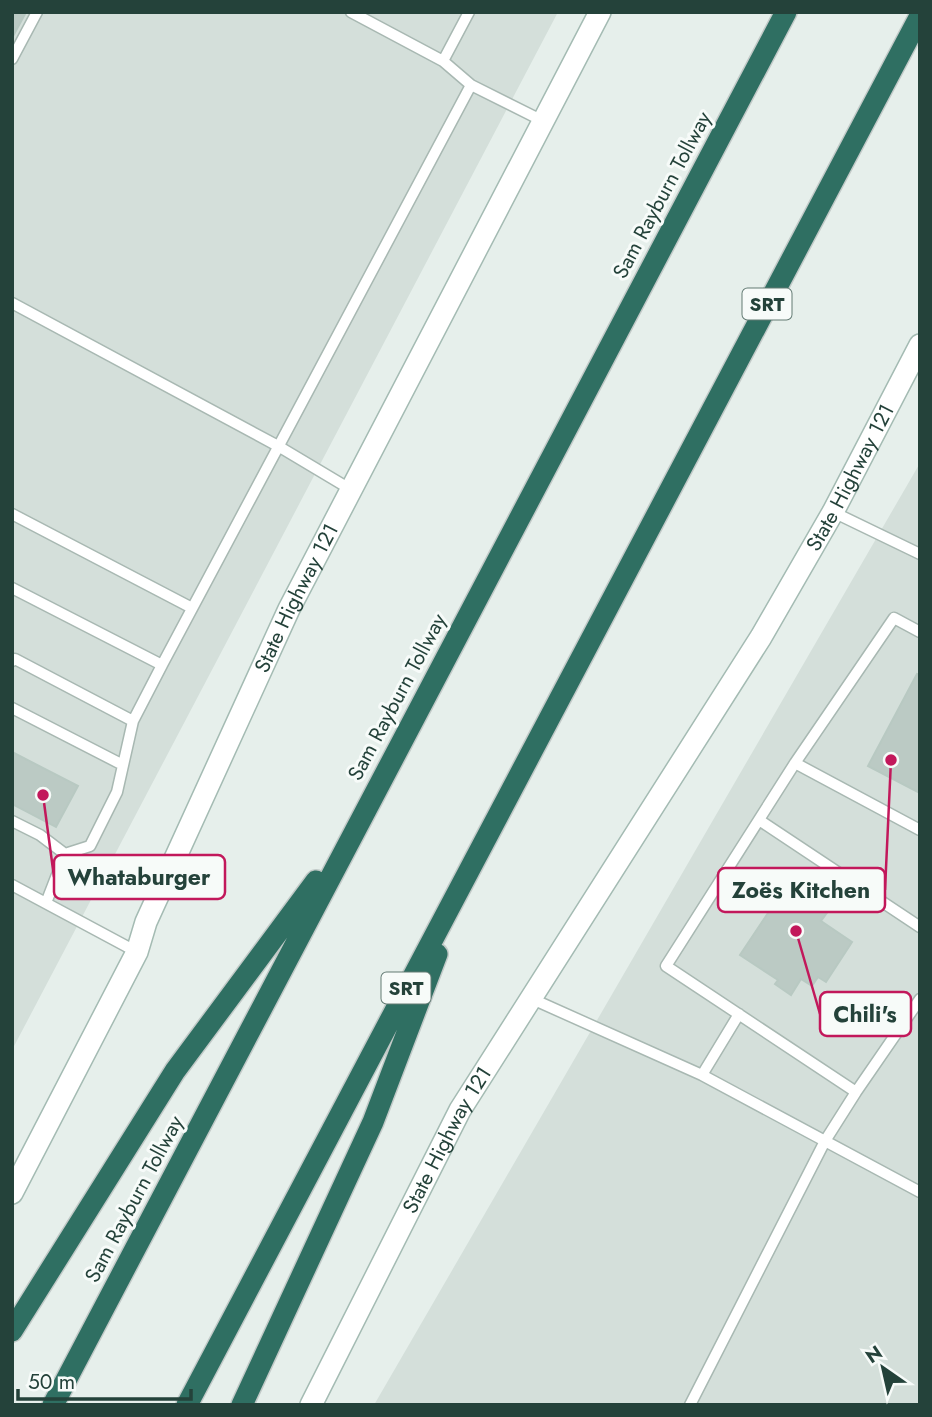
<svg xmlns="http://www.w3.org/2000/svg" width="932" height="1417" viewBox="0 0 932 1417" font-family="Jost,sans-serif">
<rect width="100%" height="100%" fill="#e6efeb"/>
<!-- built -->
<path fill="#d4dfda" d="M12,12h546l-546,1038z
M920,463v942h-546z"/>
<!-- building -->
<path fill="#bbcac4" stroke="#b8c9c2" stroke-width="2" d="M12,12l13,2 -13,24z
M917,674l3,1v118l-52,-27z
M12,752l66,34 -22,41 -44,-23z
M783,884l34,21 1,-2 11,7 -8,11 31,21 -26,40 -8,-5 -6,9 -11,-7 -10,16 -16,-11 3,-4 -38,-25 32,-48 -3,-2z"/>
<g fill="none" stroke-linecap="round" stroke-linejoin="round">
<!-- service casing -->
<g stroke="#a8b8b2" stroke-width="13">
<path id="service" d="M351,12l92,49 28,24 72,36
M12,59l25,-47
M443,61l26,-49
M12,303l266,143 72,43
M833,512l87,42
M12,514l180,94
M12,588l150,77 309,-580
M920,632l-26,-14 -99,145 125,67
M12,661l3,-2 118,62
M12,708l111,57
M795,763l-129,203 190,126
M759,820l161,107
M12,821l28,14 25,19
M12,885l125,67
M46,903l19,-49 25,-8 27,-54 16,-71 29,-56
M530,998l172,77 218,117
M702,1075l37,-61
M690,1405l135,-264 31,-49 64,-93"/>
</g>
<!-- secondary casing -->
<g stroke="#a4bbb3" stroke-width="24">
<g id="secondary">
<path id="s1" d="M12,1193l125,-241 9,-30 143,-313 311,-597"/>
<path id="s2" d="M311,1405l149,-295 301,-473 72,-125 87,-167"/>
</g>
</g>
<!-- motorway casing -->
<g stroke="#c2cac8" stroke-width="24">
<path id="motorway" d="M12,1331l163,-260 141,-190
M53,1405l733,-1393
M187,1405l733,-1389
M242,1405l131,-283 64,-168"/>
</g>
<!-- service -->
<use href="#service" stroke="#fff" stroke-width="10"/>
<!-- secondary -->
<use href="#secondary" stroke="#fff" stroke-width="21"/>
<!-- motorway -->
<use href="#motorway" stroke="#2f6f62" stroke-width="21"/>
</g>
<g text-anchor="middle" dominant-baseline="central" stroke-width="6" stroke-linejoin="round" paint-order="stroke">
<!-- shield labels -->
<g fill="#f7fbf9" stroke="#637a73" stroke-width="2">
<rect x="742.5" y="288.5" width="49" height="31" rx="5"/>
<rect x="381.5" y="972.5" width="49" height="31" rx="5"/>
</g>
<g font-size="19" font-weight="bold" fill="#24423a">
<text x="767" y="304">SRT</text>
<text x="406" y="988">SRT</text>
</g>
<!-- street labels -->
<g font-size="21" fill="#24423a" stroke="#f7fbf9">
<text transform="translate(662 195) rotate(-62)">Sam Rayburn Tollway</text>
<text stroke="none"><textPath href="#s2" startOffset="1074">State Highway 121</textPath></text>
<text stroke="none"><textPath href="#s1" startOffset="660">State Highway 121</textPath></text>
<text transform="translate(397 697) rotate(-62)">Sam Rayburn Tollway</text>
<text stroke="none"><textPath href="#s2" startOffset="298">State Highway 121</textPath></text>
<text transform="translate(134 1199) rotate(-62)">Sam Rayburn Tollway</text>
</g>
</g>
<!-- callouts -->
<path fill="none" stroke="#c2185b" stroke-width="2.5" d="M43 795L54 877M891 760L885 890M796 931L820 1014"/>
<g fill="#c2185b" stroke="#f7fbf9" stroke-width="2.5">
<circle cx="43" cy="795" r="7"/>
<circle cx="891" cy="760" r="7"/>
<circle cx="796" cy="931" r="7"/>
</g>
<g fill="#f7fbf9" stroke="#c2185b" stroke-width="2.5">
<rect x="54" y="855" width="171" height="44" rx="7"/>
<rect x="718" y="868" width="167" height="44" rx="7"/>
<rect x="820" y="992" width="91" height="44" rx="7"/>
</g>
<g font-size="23" text-anchor="middle" font-weight="bold" fill="#24423a">
<text x="139" y="885">Whataburger</text>
<text x="801" y="898">Zoës Kitchen</text>
<text x="865" y="1022">Chili's</text>
</g>
<!-- border -->
<rect width="932" height="1417" fill="none" stroke="#24423a" stroke-width="28"/>
<!-- north arrow -->
<g transform="translate(883 1368) rotate(326)" stroke="#f7fbf9" stroke-width="5" paint-order="stroke">
<path d="M0-5L12 26L0 18L-12 26Z" fill="#24423a"/>
<text y="-10" font-size="19" font-weight="bold" text-anchor="middle" fill="#24423a">N</text>
</g>
<!-- scale -->
<path d="M18 1389v10h173v-10" fill="none" stroke="#24423a" stroke-width="3.5"/>
<text x="28" y="1389" font-size="21" fill="#24423a" stroke="#f7fbf9" stroke-width="5" paint-order="stroke">50 m</text>
</svg>
